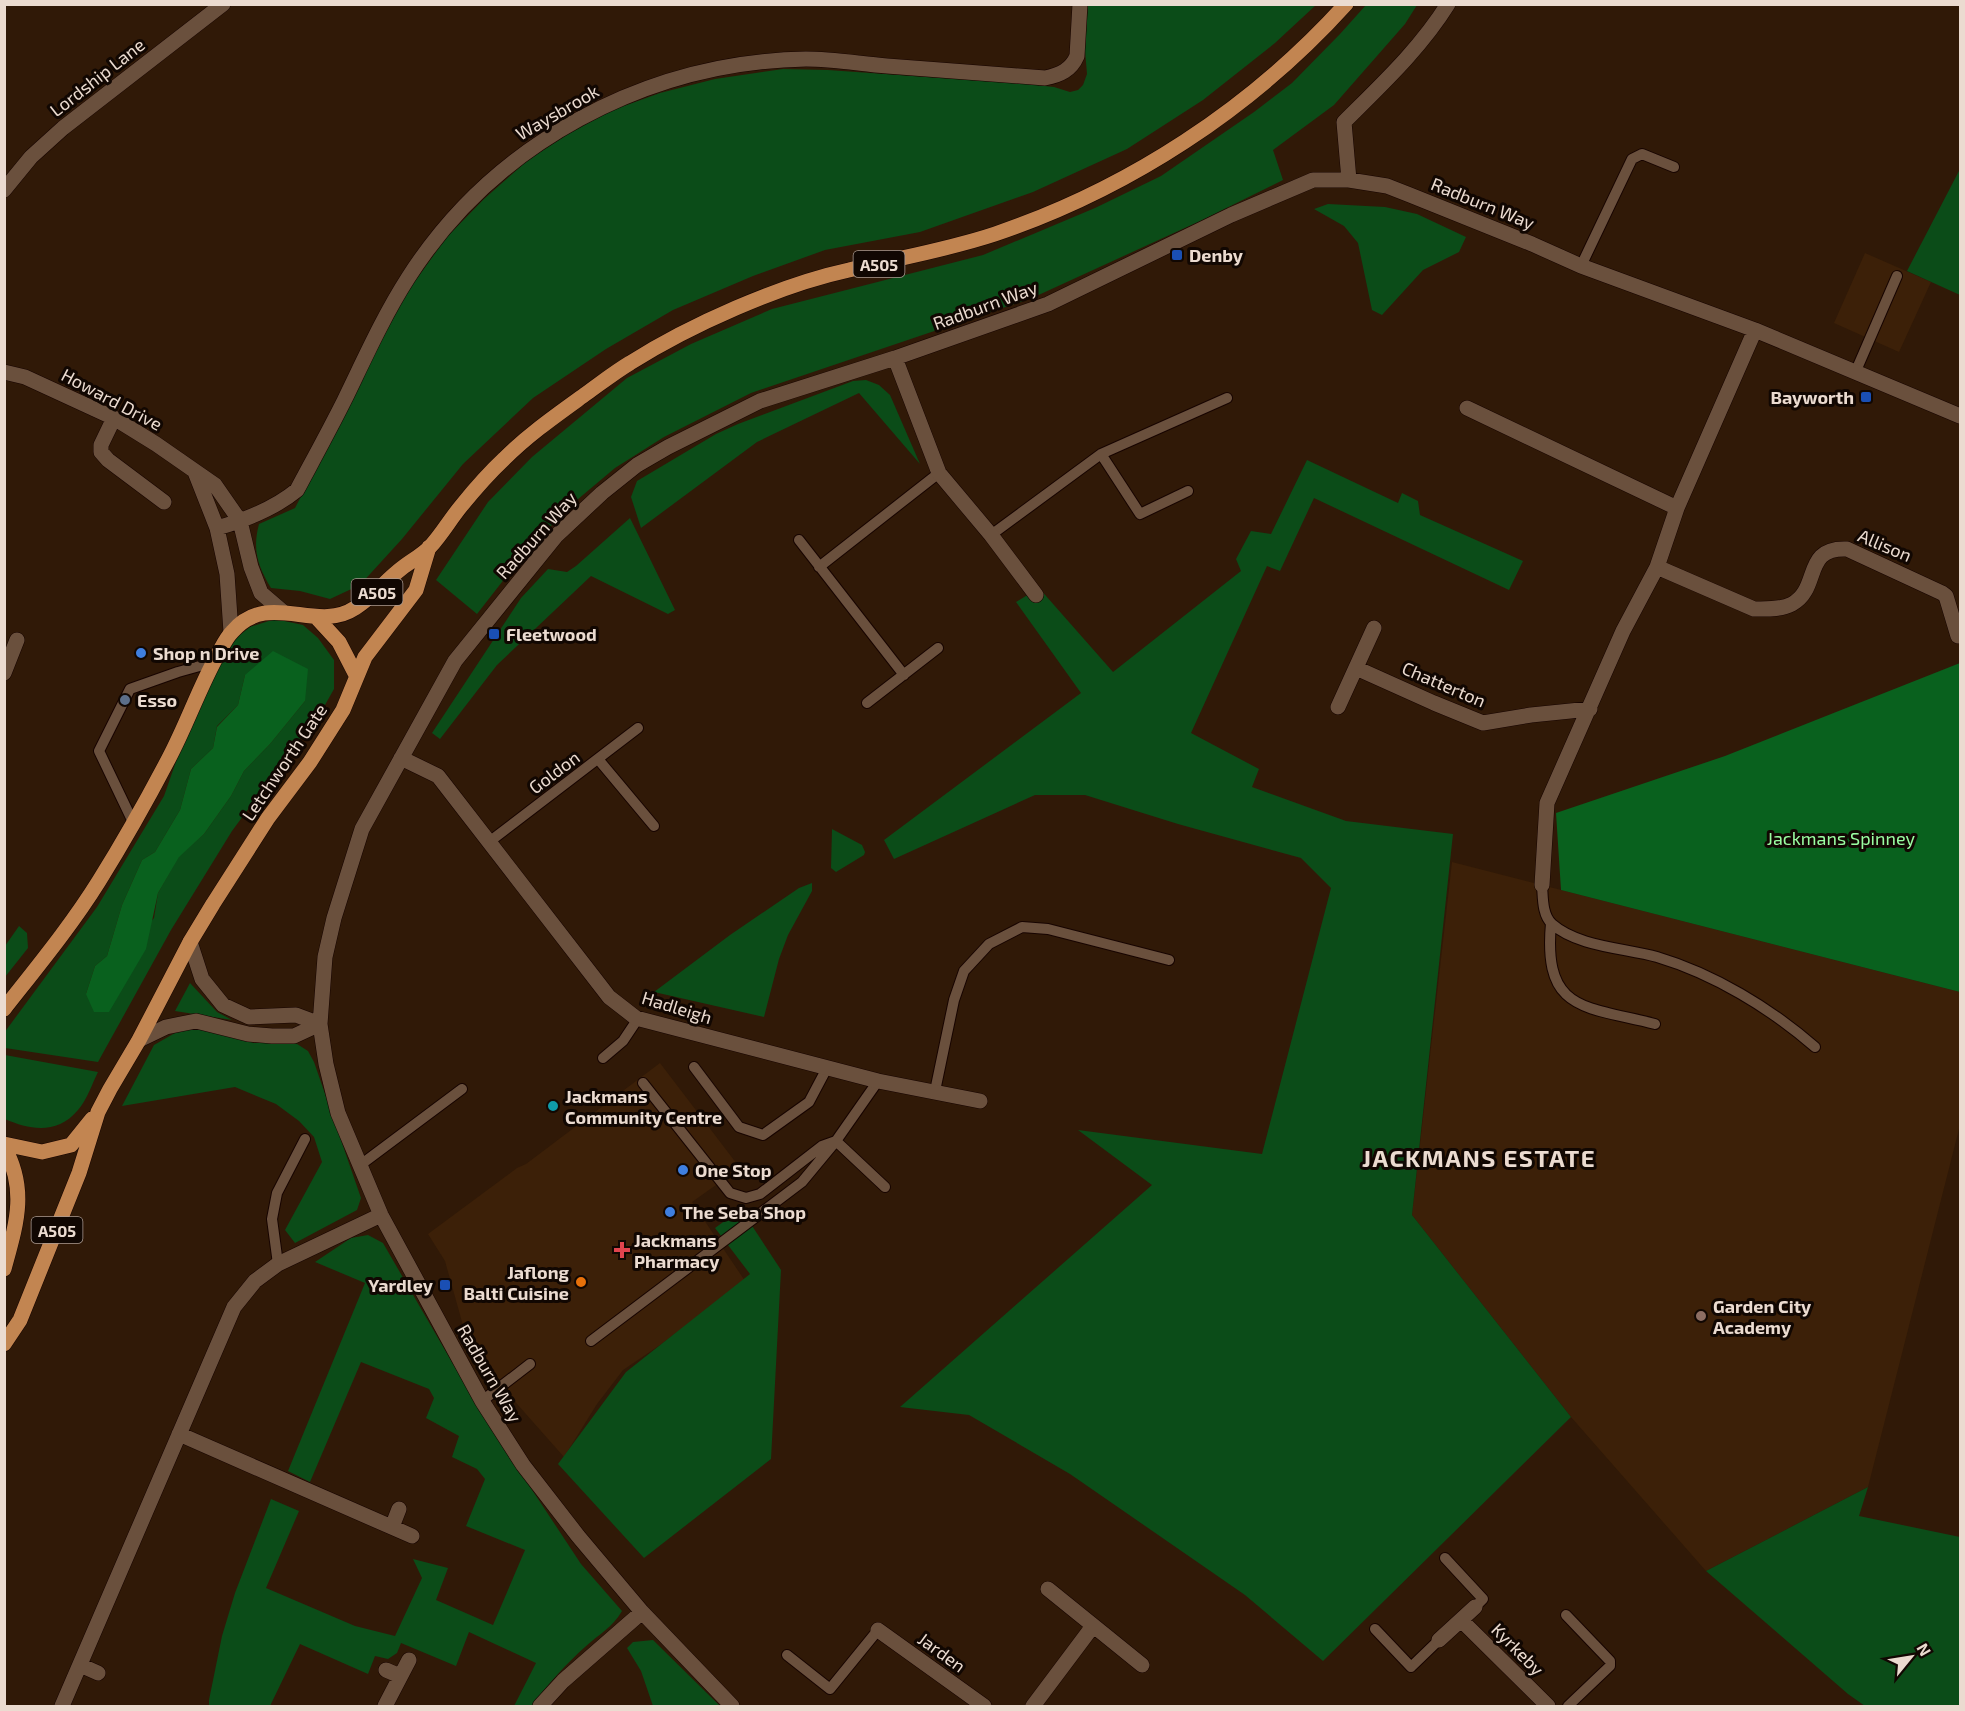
<svg xmlns="http://www.w3.org/2000/svg" width="1965" height="1711" viewBox="0 0 1965 1711" font-family="'Exo 2',sans-serif">
<rect width="100%" height="100%" fill="#301907"/>
<!-- built -->
<path fill="#3c2008" d="M1865,253l66,29 -32,70 -65,-29z
M1452,862l508,130v133l-92,362 -162,84 -135,-154 -159,-202z
M660,1063l80,105 -48,34 53,79 -85,64 -37,25 -26,34 -33,53 -62,-70 -38,-58 -19,-68 -17,-27 89,-66 9,-4z"/>
<!-- green -->
<path fill="#0b4c18" fill-rule="evenodd" d="M1088,5h228l-41,38 -72,57 -76,49 -94,43 -113,40 -95,18 -72,26 -80,34 -67,39 -73,49 -70,66 -61,75 -42,46 -30,14 -30,-8 -29,-3c-13,-22 -19,-38 -12,-64l36,-16 111,-214 40,-56 38,-39 43,-38 41,-27 45,-24 47,-17 55,-14 68,-10 45,1 198,14 28,3 16,5 8,-2 5,-5 4,-11 -2,-24z
M1366,5h51l-12,19 -71,81 -61,45 10,30 -83,41 -168,77 -281,95 -87,44 -49,31 -44,37 -47,49 -47,60 -41,-34 52,-78 44,-45 95,-79 64,-34 81,-35 211,-54 112,-47 66,-32 93,-64 38,-29 48,-49z
M1960,169v126l-53,-24z
M1328,204l57,3 32,7 49,23 -7,15 -36,18 -41,45 -10,-5 -14,-67 -14,-17 -30,-17z
M866,380l13,5 11,10 30,69 -61,-71 -102,49 -116,86 -10,-31 6,-16 79,-47 22,-10 115,-43z
M1307,460l91,43 4,-10 16,8 2,14 103,46 -14,29 -195,-92 -34,73 -13,-5 -76,167 68,36 -7,18 94,34 107,13 -41,381 159,202 -248,244 -78,-66 -175,-121 -101,-59 -69,-8 252,-222 -74,-55 184,24 69,-266 -30,-30 -123,-34 -93,-29h-50l-141,64 -10,-19 197,-147 -65,-91 23,-14 74,84 128,-101 -5,-12 15,-28 20,3z
M630,518l45,92 -7,4 -77,-38 -94,89 -57,74 -8,-6 89,-135 27,-29 19,3 9,-6z
M275,619l28,6 15,13 16,22v29l-9,16 -93,126 -61,99 -73,132 -93,-14 -1,-15 93,-126 67,-111 22,-63 44,-90 20,-16zM245,675l60,26 -35,43 -26,27 -13,25 -27,38 -25,22 -21,37 -4,25 -68,76 9,-28 12,-10 15,-51 20,-45 13,-8 25,-42 11,-41 22,-21 4,-22 21,-21z
M832,829l30,16 3,7 -1,3 -28,17 -5,-4z
M812,883v8l-24,44 -9,24 -15,58 -110,-25 76,-57 69,-47z
M19,926l8,7 1,15 -23,29v-31z
M190,983l27,29 15,8 -57,-9z
M201,1026l53,17 40,-1 14,9 6,11 47,136 -4,12 -62,33 -10,-13 37,-68 -8,-25 -15,-16 -23,-17 -41,-17 -113,19 32,-61 21,-12z
M4,1055h1l93,17c-6,12 -11,28 -20,38 -21,25 -48,20 -73,9z
M741,1209l40,61 -10,189 -127,99 -86,-94 68,-92 124,-98 -35,-46z
M368,1235l15,8 99,171 99,150 41,47c-10,17 -23,23 -37,36 -19,17 -38,38 -53,59h-18l22,-43 -67,-31 -13,34 -55,-23 -4,10 -9,6 -13,-3 -7,18 -68,-30 -30,62h-61v-6l13,-64 13,-43 36,-94 28,12 -33,77 89,38 40,10 27,-58 -9,-19 35,9 -12,32 57,25 32,-75 -59,-24 19,-47 -8,-10 -25,-12 7,-21 -33,-18 8,-20 -5,-9 -68,-27 -51,120 -22,-11 77,-188 -50,-21 36,-24z
M1868,1487l-9,29 101,21v169h-95l-17,-12 -142,-123z
M653,1640l67,66h-67l-12,-35 -14,-23 6,-6z"/>
<!-- forest -->
<path fill="#09611e" d="M273,651l35,18 -3,32 -35,43 -26,27 -13,25 -27,38 -25,23 -21,36 -12,56 -37,63h-15l-8,-18 9,-28 12,-10 15,-51 20,-45 13,-8 25,-42 11,-41 22,-21 4,-21 21,-22 7,-30z
M1960,663v329l-399,-102 -5,-77 169,-57z"/>
<g fill="none" stroke-linecap="round" stroke-linejoin="round">
<!-- service casing -->
<g stroke="#170400" stroke-width="12">
<path id="service" d="M1581,266l51,-107 10,-5 32,13
M1855,373l42,-97
M1101,454l39,60 48,-23
M991,535l110,-81 126,-56
M799,540l105,135
M819,567l120,-94
M867,703l71,-55
M598,759l56,67
M133,822l-34,-71 31,-62 48,-17 36,-10
M489,842l149,-114
M1542,885c1,12 0,30 10,39 26,23 73,24 105,33 57,17 113,51 158,90
M1551,923c-8,89 33,83 104,101
M603,1058l20,-17 14,-21 -1,-2
M694,1067l45,60 24,8 46,-33 18,-34
M643,1083l87,110 16,5 14,-4 62,-48 14,-5 49,46
M935,1091l19,-91 10,-29 25,-27 33,-17 26,2 121,31
M359,1166l103,-77
M278,1264l-6,-45 5,-26 28,-54
M591,1341l211,-159 34,-41 42,-60
M482,1401l48,-37
M1445,1558l38,41 -8,8
M1566,1615l44,46v5l-42,40
M1375,1629l36,38 28,-27
M787,1655l43,34 48,-59"/>
</g>
<!-- minor casing -->
<g stroke="#170400" stroke-width="16">
<path id="minor" d="M1349,180l-5,-58c37,-37 76,-73 104,-118
M4,190l27,-33 32,-29 160,-124
M895,358l44,115 52,62 45,60
M4,372l21,5 89,41 42,26 59,41 25,36 11,46 10,26 21,18
M1467,408l210,100
M114,418l-13,27v7l7,8 56,42
M195,472l22,56 10,46 4,58
M217,528c28,-8 57,-19 80,-38 16,-30 32,-59 47,-89 20,-41 39,-84 64,-123 86,-135 238,-216 398,-219 27,0 55,5 81,7 53,4 105,8 158,12 15,-3 26,-8 32,-22l3,-52
M1657,567l97,42c12,0 27,1 38,-5 29,-16 10,-57 55,-55l95,44 4,3 12,40
M1356,668l78,35 49,20 48,-8 59,-6
M4,673l13,-33
M1338,707l36,-79
M401,758l37,18 171,221 27,21 242,63 102,20
M1542,885l5,-82 76,-172 34,-64 20,-59 78,-178
M190,942l12,37 21,26 26,12 47,-2 24,9
M139,1040l27,-13 30,-6 52,13 24,2h22l26,-12
M179,1434l233,102
M392,1527l7,-18
M1048,1589l94,76
M1461,1620l87,86
M878,1630l106,76
M1439,1640l36,-33
M80,1665l18,8
M386,1670l14,6
M62,1706l172,-399 21,-26 23,-17 103,-49
M385,1706l24,-46
M540,1706l23,-25 79,-69
M732,1706l-90,-94 -64,-76 -55,-71 -41,-64 -101,-186 -43,-102 -12,-49 -6,-40 5,-67 9,-39 28,-89 93,-168 101,-125 46,-43 35,-28 31,-18 92,-46 135,-43 153,-54 183,-89 82,-35h36l38,6 23,9 122,49 49,22 174,64 205,86
M1033,1706l60,-80"/>
</g>
<!-- primary casing -->
<g stroke="#170400" stroke-width="16">
<path id="primary" d="M316,617l23,25 17,33
M4,1009c33,-42 67,-83 95,-128 25,-40 48,-81 70,-123 18,-34 30,-70 49,-104 4,-7 8,-16 14,-22 36,-43 84,2 123,-24 18,-11 30,-27 47,-40 9,-7 20,-13 28,-21 12,-13 21,-29 32,-42 13,-16 27,-32 42,-46 25,-25 54,-45 83,-66 14,-10 28,-21 43,-30 60,-38 150,-78 219,-93 49,-12 98,-20 146,-36 133,-45 256,-125 351,-230
M4,1144l38,8 29,-7 21,-26
M4,1147c24,43 12,78 0,122
M4,1344l16,-24 59,-147 19,-61 12,-23 29,-49 51,-98 23,-38 55,-86 42,-56 33,-52 22,-53 51,-67 13,-43"/>
</g>
<!-- service -->
<use href="#service" stroke="#6a503d" stroke-width="10"/>
<!-- minor -->
<use href="#minor" stroke="#6a503d" stroke-width="15"/>
<!-- primary -->
<use href="#primary" stroke="#c28551" stroke-width="15"/>
</g>
<!-- markers -->
<g fill="#1a4fb4" stroke="#110702" stroke-width="2">
<rect x="1171" y="249" width="12" height="12" rx="3"/>
<rect x="1860" y="391" width="12" height="12" rx="3"/>
<rect x="488" y="628" width="12" height="12" rx="3"/>
<rect x="439" y="1279" width="12" height="12" rx="3"/>
</g>
<g fill="#3f7fe0" stroke="#110702" stroke-width="2">
<circle cx="141" cy="653" r="6"/>
<circle cx="683" cy="1170" r="6"/>
<circle cx="670" cy="1212" r="6"/>
</g>
<circle fill="#5c6f8a" stroke="#110702" stroke-width="2" cx="125" cy="700" r="6"/>
<circle fill="#0f9aa8" stroke="#110702" stroke-width="2" cx="553" cy="1106" r="6"/>
<path fill="#e0444e" stroke="#110702" stroke-width="2" d="M619 1241h6v6h6v6h-6v6h-6v-6h-6v-6h6z"/>
<circle fill="#e8710a" stroke="#110702" stroke-width="2" cx="581" cy="1282" r="6"/>
<circle fill="#8d6e63" stroke="#110702" stroke-width="2" cx="1701" cy="1316" r="6"/>
<g text-anchor="middle" dominant-baseline="central" stroke-width="6" stroke-linejoin="round" paint-order="stroke">
<!-- shield labels -->
<g fill="#110702" stroke="#aa9b92" stroke-width="1.5">
<rect x="853.5" y="251" width="51" height="26" rx="4.5"/>
<rect x="351.5" y="579" width="51" height="26" rx="4.5"/>
<rect x="31.5" y="1217" width="51" height="26" rx="4.5"/>
</g>
<g font-size="16" font-weight="bold" fill="#ebdbd0">
<text x="879" y="264">A505</text>
<text x="377" y="592">A505</text>
<text x="57" y="1230">A505</text>
</g>
<!-- street labels -->
<g font-size="18" fill="#ebdbd0" stroke="#110702">
<text transform="translate(97 77) rotate(-38)">Lordship Lane</text>
<text transform="translate(557 112) rotate(-30)">Waysbrook</text>
<text transform="translate(1483 203) rotate(22)">Radburn Way</text>
<text transform="translate(985 305) rotate(-20)">Radburn Way</text>
<text transform="translate(112 399) rotate(28)">Howard Drive</text>
<text transform="translate(536 535) rotate(-48)">Radburn Way</text>
<text transform="translate(1885 545) rotate(23)">Allison</text>
<text transform="translate(1444 684) rotate(23)">Chatterton</text>
<text transform="translate(284 762) rotate(-56)">Letchworth Gate</text>
<text transform="translate(554 772) rotate(-37)">Goldon</text>
<text transform="translate(677 1007) rotate(17)">Hadleigh</text>
<text transform="translate(490 1373) rotate(60)">Radburn Way</text>
<text transform="translate(1518 1649) rotate(45)">Kyrkeby</text>
<text transform="translate(942 1652) rotate(36)">Jarden</text>
</g>
<!-- poi labels -->
<g font-size="18" font-weight="bold" fill="#ebdbd0" stroke="#110702" text-anchor="start">
<text x="1189" y="255">Denby</text>
<text x="1854" y="397" text-anchor="end">Bayworth</text>
<text x="506" y="634">Fleetwood</text>
<text x="153" y="653">Shop n Drive</text>
<text x="137" y="700">Esso</text>
<text x="565" y="1096">Jackmans<tspan x="565" dy="21">Community Centre</tspan></text>
<text x="695" y="1170">One Stop</text>
<text x="682" y="1212">The Seba Shop</text>
<text x="634" y="1240">Jackmans<tspan x="634" dy="21">Pharmacy</tspan></text>
<text x="569" y="1272" text-anchor="end">Jaflong<tspan x="569" dy="21">Balti Cuisine</tspan></text>
<text x="433" y="1285" text-anchor="end">Yardley</text>
<text x="1713" y="1306">Garden City<tspan x="1713" dy="21">Academy</tspan></text>
</g>
<!-- park labels -->
<g font-size="18" fill="#9afea2" stroke="#110702">
<text x="1841" y="838">Jackmans Spinney</text>
</g>
<!-- district labels -->
<g font-size="24" font-weight="bold" letter-spacing="1.5" fill="#ebdbd0" stroke="#110702">
<text x="1479" y="1157">JACKMANS ESTATE</text>
</g>
</g>
<!-- border -->
<rect width="1965" height="1711" fill="none" stroke="#ebdbd0" stroke-width="12"/>
<!-- north arrow -->
<g transform="translate(1911 1657) rotate(60)" stroke="#110702" stroke-width="4.5" paint-order="stroke">
<path d="M0-4.5L10 22L0 15L-10 22Z" fill="#ebdbd0"/>
<text y="-9" font-size="16" font-weight="bold" text-anchor="middle" fill="#ebdbd0">N</text>
</g>
</svg>
